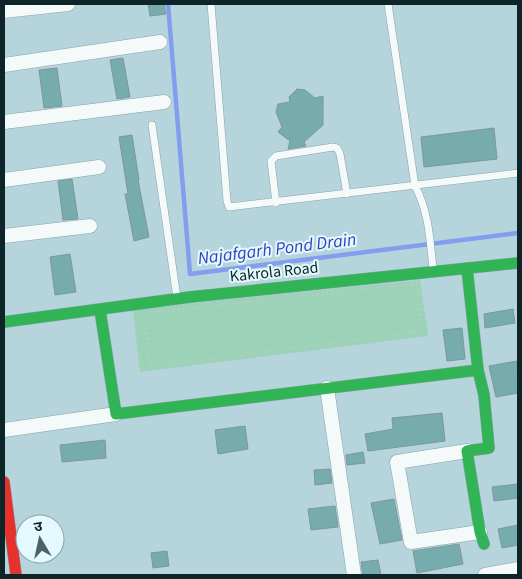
<svg xmlns="http://www.w3.org/2000/svg" width="522" height="579" viewBox="0 0 522 579" font-family="'Source Sans 3','Noto Sans Devanagari',sans-serif">
<rect width="100%" height="100%" fill="#b5d4dc"/>
<!-- green -->
<path fill="#9cd3b8" d="M420,280l8,56 -288,36 -7,-63z"/>
<g fill="none" stroke-linecap="round" stroke-linejoin="round">
<!-- stream -->
<path stroke="#839eee" stroke-width="4.5" d="M168,4l22,270 328,-41"/>
</g>
<!-- building -->
<path fill="#76acae" stroke="#7f979a" d="M148,4h16l2,10 -16,2z
M123,58l7,39 -13,2 -7,-39z
M57,68l5,38 -18,2 -5,-38z
M297,89l8,1 10,8 8,-2v29l-19,17 2,4 -18,3 2,-8 -12,-9 4,-5 -6,-15 2,-8 12,-2 -1,-5z
M494,128l3,31 -73,8 -3,-30z
M132,135l7,45h-1l11,57 -15,4 -9,-47h3l-9,-57z
M72,179l6,40 -15,1 -5,-39z
M70,254l6,38 -21,3 -5,-38z
M513,309l2,14 -30,5 -1,-14z
M462,328l3,31 -18,2 -4,-31z
M517,361l1,32 -22,4 -7,-31z
M442,413l3,28 -77,10 -3,-17 28,-5 -1,-11z
M245,426l3,23 -30,5 -3,-24z
M105,440l1,18 -44,4 -2,-17z
M363,452l2,11 -18,2 -1,-10z
M330,469l2,14 -17,2 -1,-15z
M518,484v14l-24,3 -2,-14z
M394,499l8,41 -22,4 -9,-41z
M335,506l3,21 -27,3 -3,-21z
M518,525v20l-16,3 -4,-19z
M459,544l4,20 -46,9 -4,-22z
M167,551l2,15 -16,2 -2,-15z
M378,560l3,15h-18l-2,-13z"/>
<g fill="none" stroke-linecap="round" stroke-linejoin="round">
<!-- lane casing -->
<g stroke="#8aa2a8" stroke-width="8">
<path id="lane" d="M211,4l16,197 2,6 289,-34
M388,4l27,182c14,26 15,54 18,83
M152,125l25,173
M276,203l-5,-42 5,-5 57,-9 4,1 3,6 7,40"/>
</g>
<!-- street casing -->
<g stroke="#8aa2a8" stroke-width="15">
<path id="street" d="M4,11l64,-7
M4,65l156,-23
M4,122l160,-20
M4,180l95,-13
M4,236l86,-10
M327,388l27,187
M4,430l112,-16
M467,451l-70,11 14,80 69,-10
M485,575l33,-6"/>
</g>
<!-- fast casing -->
<g stroke="#8aa2a8" stroke-width="12">
<path id="fast" d="M467,268l11,102 6,25 5,53 -22,3 13,81 4,12
M100,310l16,104 362,-44
M4,322l186,-25 328,-34"/>
</g>
<!-- jam casing -->
<g stroke="#8aa2a8" stroke-width="12">
<path id="jam" d="M4,482l12,93"/>
</g>
<!-- path -->
<path stroke="#c1cbcd" stroke-width="2.5" stroke-dasharray="1 4" stroke-linecap="butt" d="M417,284l5,47 -272,36 -6,-54z"/>
<!-- lane -->
<use href="#lane" stroke="#f4f9fa" stroke-width="7"/>
<!-- street -->
<use href="#street" stroke="#f4f9fa" stroke-width="14"/>
<!-- fast -->
<use href="#fast" stroke="#30b455" stroke-width="11"/>
<!-- jam -->
<use href="#jam" stroke="#e5322d" stroke-width="11"/>
</g>
<g text-anchor="middle" dominant-baseline="central" stroke-width="4" stroke-linejoin="round" paint-order="stroke">
<!-- street labels -->
<g font-size="16" fill="#0d2428" stroke="#e3f9fe">
<text transform="translate(274 272) rotate(-6)">Kakrola Road</text>
</g>
<!-- water labels -->
<g font-size="18" font-style="italic" fill="#3541bf" stroke="#e3f9fe">
<text transform="translate(277 249) rotate(-7)">Najafgarh Pond Drain</text>
</g>
</g>
<!-- border -->
<rect width="522" height="579" fill="none" stroke="#0d2428" stroke-width="10"/>
<!-- north arrow -->
<g transform="translate(40 539) rotate(351)"><circle r="24" fill="#e3f9fe" stroke="#8da4a8"/>
<path d="M0-4L9 19L0 12L-9 19Z" fill="#486267"/>
<text y="-8" font-size="14" font-weight="bold" text-anchor="middle" fill="#0d2428">उ</text>
</g>
</svg>
